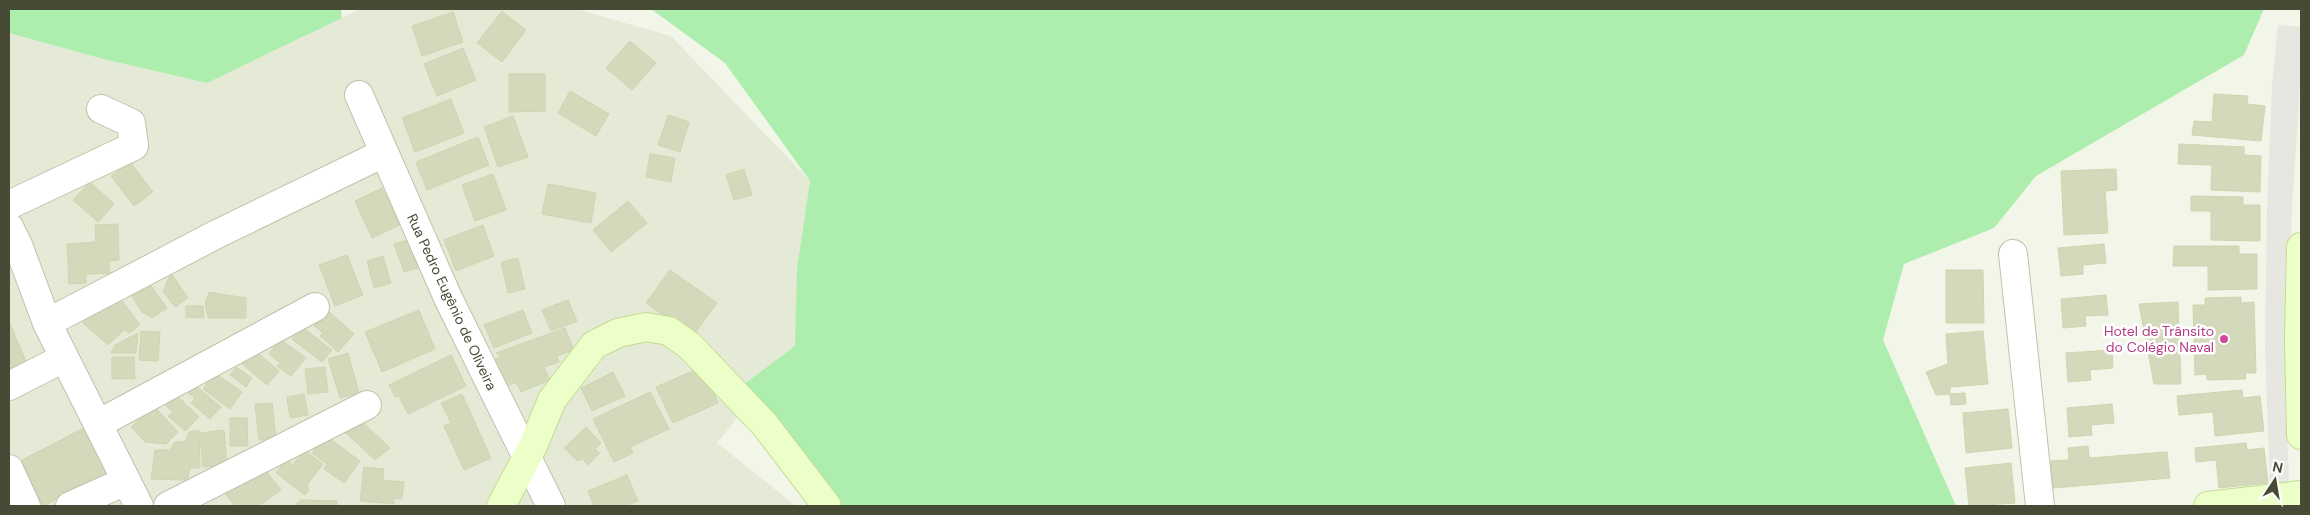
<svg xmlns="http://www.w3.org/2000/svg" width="2310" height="515" viewBox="0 0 2310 515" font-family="'DM Sans',sans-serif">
<rect width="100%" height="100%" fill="#f2f6e9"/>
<!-- residential -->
<path fill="#e5ead6" d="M360,9h216l95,27 139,145 -15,165 -78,97 79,63h-787v-473l94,26 104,24z"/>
<!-- green -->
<path fill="#adeeae" d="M9,9h332l1,9 -135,65 -104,-24 -94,-26z
M651,9h1613l-20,46 -208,121 -42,52 -90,36 -21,76 73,166h-1119l-111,-108 69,-52 2,-77 13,-88 -85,-118z"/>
<!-- parking -->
<path fill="#e6e7e1" d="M2278,25l23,2v44l-9,137 -6,175 3,101 -19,3 -5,-140 2,-138 5,-124z"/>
<!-- building -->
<path fill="#d4d9bc" stroke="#ced5af" d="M502,11l24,19 -24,32 -25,-19z
M453,12l10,30 -41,14 -10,-30z
M630,41l26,22 -24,27 -26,-22z
M463,48l13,32 -39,16 -13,-32z
M509,74h36v37l-36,1z
M570,91l39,23 -13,22 -38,-23z
M2214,94l34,2 -1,8 18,2 -4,35 -69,-6 2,-14 18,1z
M451,99l13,34 -49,19 -13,-34z
M668,115l21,7 -9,30 -22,-7z
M513,116l15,41 -30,10 -14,-40z
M478,137l11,28 -62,25 -11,-28z
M2179,144l65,3v8l17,1 -1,36 -49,-2 1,-25 -34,-1z
M650,154l25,4 -4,24 -25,-5z
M130,162l23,30 -19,14 -23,-30z
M744,169l8,26 -18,5 -8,-25z
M2116,169l1,21 -12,1 3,42 -44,2 -3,-64z
M493,174l13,36 -31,11 -13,-36z
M90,182l24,22 -16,18 -25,-22z
M548,184l48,9 -5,30 -49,-9z
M382,188l18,37 -28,13 -17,-37z
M2191,196l52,1v8h17v36l-49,-1v-29h-20z
M628,201l19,22 -36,29 -18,-22z
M118,224l1,36 -10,1 1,12 -24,1v9l-17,1 -2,-40 29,-2 -1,-17z
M483,225l11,31 -38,15 -12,-31z
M411,239l10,28 -17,5 -10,-28z
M2104,244l2,19 -23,2v9l-22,2 -3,-28z
M2174,246h65v8h18v35l-49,1v-24h-35z
M347,255l16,40 -28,11 -16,-41z
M383,256l8,27 -17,5 -7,-27z
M518,258l7,31 -17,4 -7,-31z
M670,270l47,33 -24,33 -47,-33z
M1946,270h37l1,53h-38z
M171,273l17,25 -13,9 -12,-16z
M149,283l18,25 -15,10 -10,-6 -11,-17z
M209,292l37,6v20h-38l-3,-14z
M117,294l23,31 -11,8 -5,-3 -16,15 -25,-22 11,-17z
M2106,295l2,20 -23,1 1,10 -23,2 -2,-29z
M2241,297v6l13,-1 2,71h-11l1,6 -39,1v-6l-12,1 -2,-70h12v-7z
M568,300l9,21 -26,10 -9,-21z
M2178,302l3,82h-27l-15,-80z
M186,306h17l1,12 -18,-1z
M419,310l16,39 -53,23 -17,-40z
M523,310l9,23 -38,15 -10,-23z
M328,311l26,23 -16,18 -18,-16 3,-3 -9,-7z
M9,321l18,43 -18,9z
M302,327l30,23 -10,12 -30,-23z
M565,328l9,22 -17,6 2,6 -15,5 6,13 -29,12 -5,-10 -11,5 -11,-27 7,-3 -5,-4z
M141,331l19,1 -2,29 -19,-1z
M1983,331l5,53 -38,3v7l-14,1 -10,-23 22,-8 -2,-30z
M138,333l-2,20h-25l4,-8z
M280,339l26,19 -15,18 -14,-10 3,-3 -11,-9z
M254,350l25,21 -12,14 -25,-21z
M2112,350l1,18 -23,2 1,10 -23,2 -2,-29z
M348,353l11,40 -19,5 -12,-39z
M451,355l15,31 -58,28 -9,-18 -4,1 -6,-12z
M112,357h22l1,22h-23z
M236,367l16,11 -6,9 -16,-12z
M325,367l3,25 -20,2 -3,-25z
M702,367l16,36 -45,20 -17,-36z
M613,372l12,24 -33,15 -11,-23z
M215,373l27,19 -12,17 -27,-20z
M194,384l27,23 -11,12 -19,-16 4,-5 -8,-6z
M2242,390l1,8 17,-2 4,35 -49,5 -2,-24 -34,3 -2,-19z
M172,391l27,26 -14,14 -17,-15 5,-4 -11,-10z
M650,392l19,37 -39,18 3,6 -19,9 -21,-43z
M1965,393l1,11 -15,1 -1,-11z
M304,394l4,21 -18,3 -3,-21z
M462,394l29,64 -27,12 -20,-44 7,-3 -10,-20z
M272,403l4,36 -17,1 -4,-36z
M2112,404l2,19 -23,2 1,10 -23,2 -2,-29z
M154,406l24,26 -12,12 -21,-2 -14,-15z
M2008,409l4,39 -46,5 -3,-40z
M230,418h17l1,28h-18z
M361,421l29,27 -15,12 -30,-28z
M586,427l15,16 -6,6 5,4 -12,12 -6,-6 -5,2 -13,-13z
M84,428l24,46 -65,32 -23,-45z
M199,430l1,38h-10l-3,12 -36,-1 4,-29h15l5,-8h10l4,-10z
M224,430l3,35 -24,2 -3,-34z
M325,435l35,26 -16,22 -20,-14 3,-5 -15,-11z
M2246,443l1,7 17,-2 4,35 -49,5 -3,-28 -20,2 -1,-14z
M2088,446l1,12 78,-6 3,26 -117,10 -2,-27 18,-1 -1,-12z
M304,450l19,14 -16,21 2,5 -4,5 -29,-22 10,-13 7,5z
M2011,463l4,40 -46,3 -4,-38z
M262,466l19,24 -22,16h-24l-10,-13z
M364,467l20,2 -1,11 21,2 -2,17 -8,-1v6l-34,-3z
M627,475l11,26 -13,5h-31l-6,-15z
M301,500l36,1v5h-41v-2z"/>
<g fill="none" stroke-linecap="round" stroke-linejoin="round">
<!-- street casing -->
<g stroke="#bdc3aa" stroke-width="30">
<path id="street" d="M359,95l89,203 103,208
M9,205l125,-59 -3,-23 -30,-14
M9,227l9,18 29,78 92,183
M2013,254l27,252
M47,323l170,-89 167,-81
M9,386l55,-28
M98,424l217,-117
M9,469l17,37
M70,506l56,-25
M168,506l199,-101"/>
</g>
<!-- secondary casing -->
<g stroke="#c5db93" stroke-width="30">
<path id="secondary" d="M2301,247l-2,92 2,96
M501,506l32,-60 19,-46 42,-55 24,-12 28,-6 23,4 21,15 75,79 62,81
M2208,506l93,-11"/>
</g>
<!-- street -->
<use href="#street" stroke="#fff" stroke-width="28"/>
<!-- secondary -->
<use href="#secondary" stroke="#edffc9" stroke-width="28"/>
</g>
<!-- markers -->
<circle fill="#d1479c" stroke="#fff" stroke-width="2" cx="2224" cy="339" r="5"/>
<g text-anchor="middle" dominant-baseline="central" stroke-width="5" stroke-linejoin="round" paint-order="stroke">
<!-- street labels -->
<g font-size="14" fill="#474b36" stroke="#fff">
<text transform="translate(452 302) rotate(65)">Rua Pedro Eugênio de Oliveira</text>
</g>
<!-- hotel labels -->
<g font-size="14" fill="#b23c85" stroke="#fff" text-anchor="end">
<text x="2214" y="331">Hotel de Trânsito<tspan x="2214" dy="16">do Colégio Naval</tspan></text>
</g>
</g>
<!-- border -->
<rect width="2310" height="515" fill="none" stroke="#474b36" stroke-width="20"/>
<!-- north arrow -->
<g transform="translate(2275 480) rotate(12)" stroke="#ffffff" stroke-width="4" paint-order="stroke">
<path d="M0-4L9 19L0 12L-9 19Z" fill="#474b36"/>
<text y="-8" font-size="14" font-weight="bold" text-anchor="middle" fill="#474b36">N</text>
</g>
</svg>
